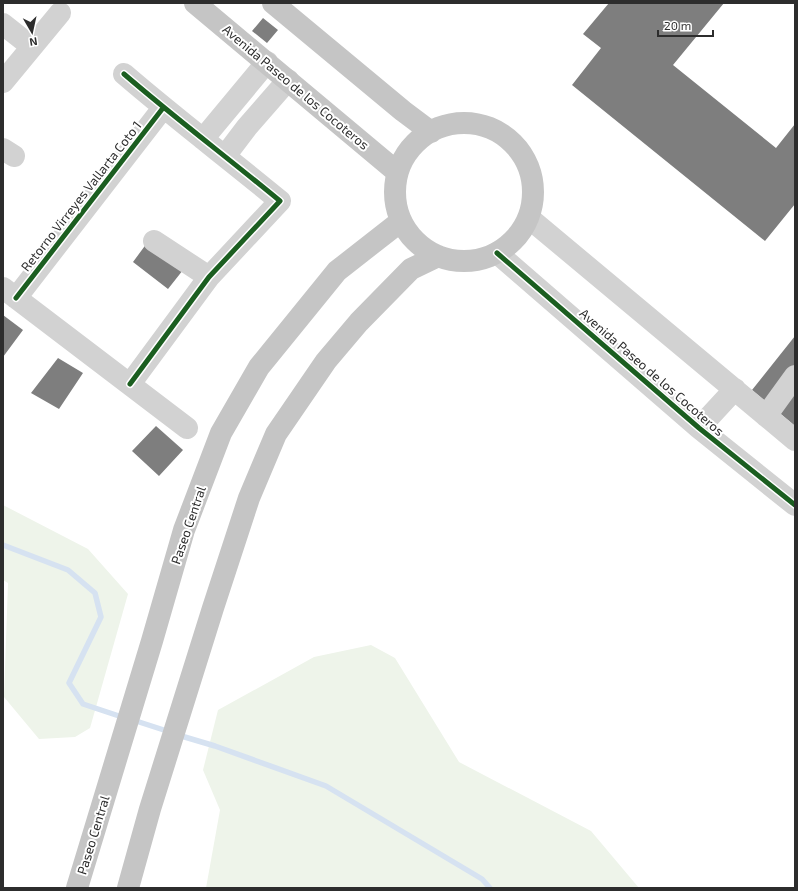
<svg xmlns="http://www.w3.org/2000/svg" width="798" height="891" viewBox="0 0 798 891" font-family="'Exo 2',sans-serif">
<rect width="100%" height="100%" fill="#fff"/>
<!-- green -->
<path fill="#eef4ea" d="M3,505l85,44 40,45 -38,134 -15,9 -36,2 -35,-42 4,-114 -5,-3z
M371,645l24,13 64,104 132,69 48,57h-433l14,-78 -17,-40 15,-60 96,-53z"/>
<g fill="none" stroke-linecap="round" stroke-linejoin="round">
<!-- stream -->
<path stroke="#d6e2f1" stroke-width="5.5" d="M3,545l65,25 27,23 6,24 -32,66 14,21 42,14
M133,720l37,12
M178,735l37,11 111,40 156,93 8,9"/>
</g>
<!-- building -->
<path fill="#7e7e7e" d="M609,3h115l-51,62 103,83 19,-24v80l-30,37 -193,-156 29,-37 -18,-14z
M263,18l15,12 -11,13 -15,-12z
M147,243l36,27 -15,19 -35,-27z
M3,315l20,15 -20,27z
M795,336v90l-43,-36z
M58,358l25,15 -24,36 -28,-16z
M156,426l27,24 -24,26 -27,-25z"/>
<g fill="none" stroke-linecap="round" stroke-linejoin="round">
<!-- minor -->
<path stroke="#d2d2d2" stroke-width="22" d="M3,24l29,23
M124,74c51,44 104,84 156,127l-71,76 -79,107
M3,82l57,-69
M203,139l64,-77
M3,149l11,7
M225,156l22,-29 41,-47
M529,218l266,222
M154,241l55,36
M497,253l202,175 96,77
M3,288l184,140
M16,298l147,-190
M766,416l29,-40
M699,428l36,-39"/>
<!-- major -->
<path stroke="#c5c5c5" stroke-width="22" d="M195,3l202,169
M273,3l130,108 28,21
M395 192a69 69 0 1 1 138 0a69 69 0 1 1-138 0Z
M77,888l75,-247 32,-111 37,-97 38,-66 78,-96 64,-50
M128,888l22,-79 63,-201 36,-110 27,-64 50,-73 33,-39 52,-53 27,-13"/>
<!-- cycleway casing -->
<g stroke="#fff" stroke-width="8">
<path id="cycleway" d="M124,74c51,44 104,84 156,127l-71,76 -79,107
M497,253l202,175 96,77
M16,298l147,-190"/>
</g>
<!-- cycleway -->
<use href="#cycleway" stroke="#1b5e20" stroke-width="5"/>
</g>
<g text-anchor="middle" dominant-baseline="central" stroke-width="4" stroke-linejoin="round" paint-order="stroke">
<!-- street labels -->
<g font-size="13" fill="#2d2d2d" stroke="#fff">
<text transform="translate(296 87) rotate(40)">Avenida Paseo de los Cocoteros</text>
<text transform="translate(81 196) rotate(-52)">Retorno Virreyes Vallarta Coto 1</text>
<text transform="translate(652 372) rotate(41)">Avenida Paseo de los Cocoteros</text>
<text transform="translate(188 525) rotate(-71)">Paseo Central</text>
<text transform="translate(93 835) rotate(-73)">Paseo Central</text>
</g>
</g>
<!-- border -->
<rect width="798" height="891" fill="none" stroke="#2d2d2d" stroke-width="8"/>
<!-- north arrow -->
<g transform="translate(32 32) rotate(171)" stroke="#ffffff" stroke-width="3" paint-order="stroke">
<path d="M0-3L7 15L0 10L-7 15Z" fill="#2d2d2d"/>
<text y="-6" font-size="11" font-weight="bold" text-anchor="middle" fill="#2d2d2d">N</text>
</g>
<!-- scale -->
<path d="M658 30v6h55v-6" fill="none" stroke="#2d2d2d" stroke-width="2"/>
<text x="664" y="30" font-size="12" fill="#2d2d2d" stroke="#ffffff" stroke-width="3" paint-order="stroke">20 m</text>
</svg>
